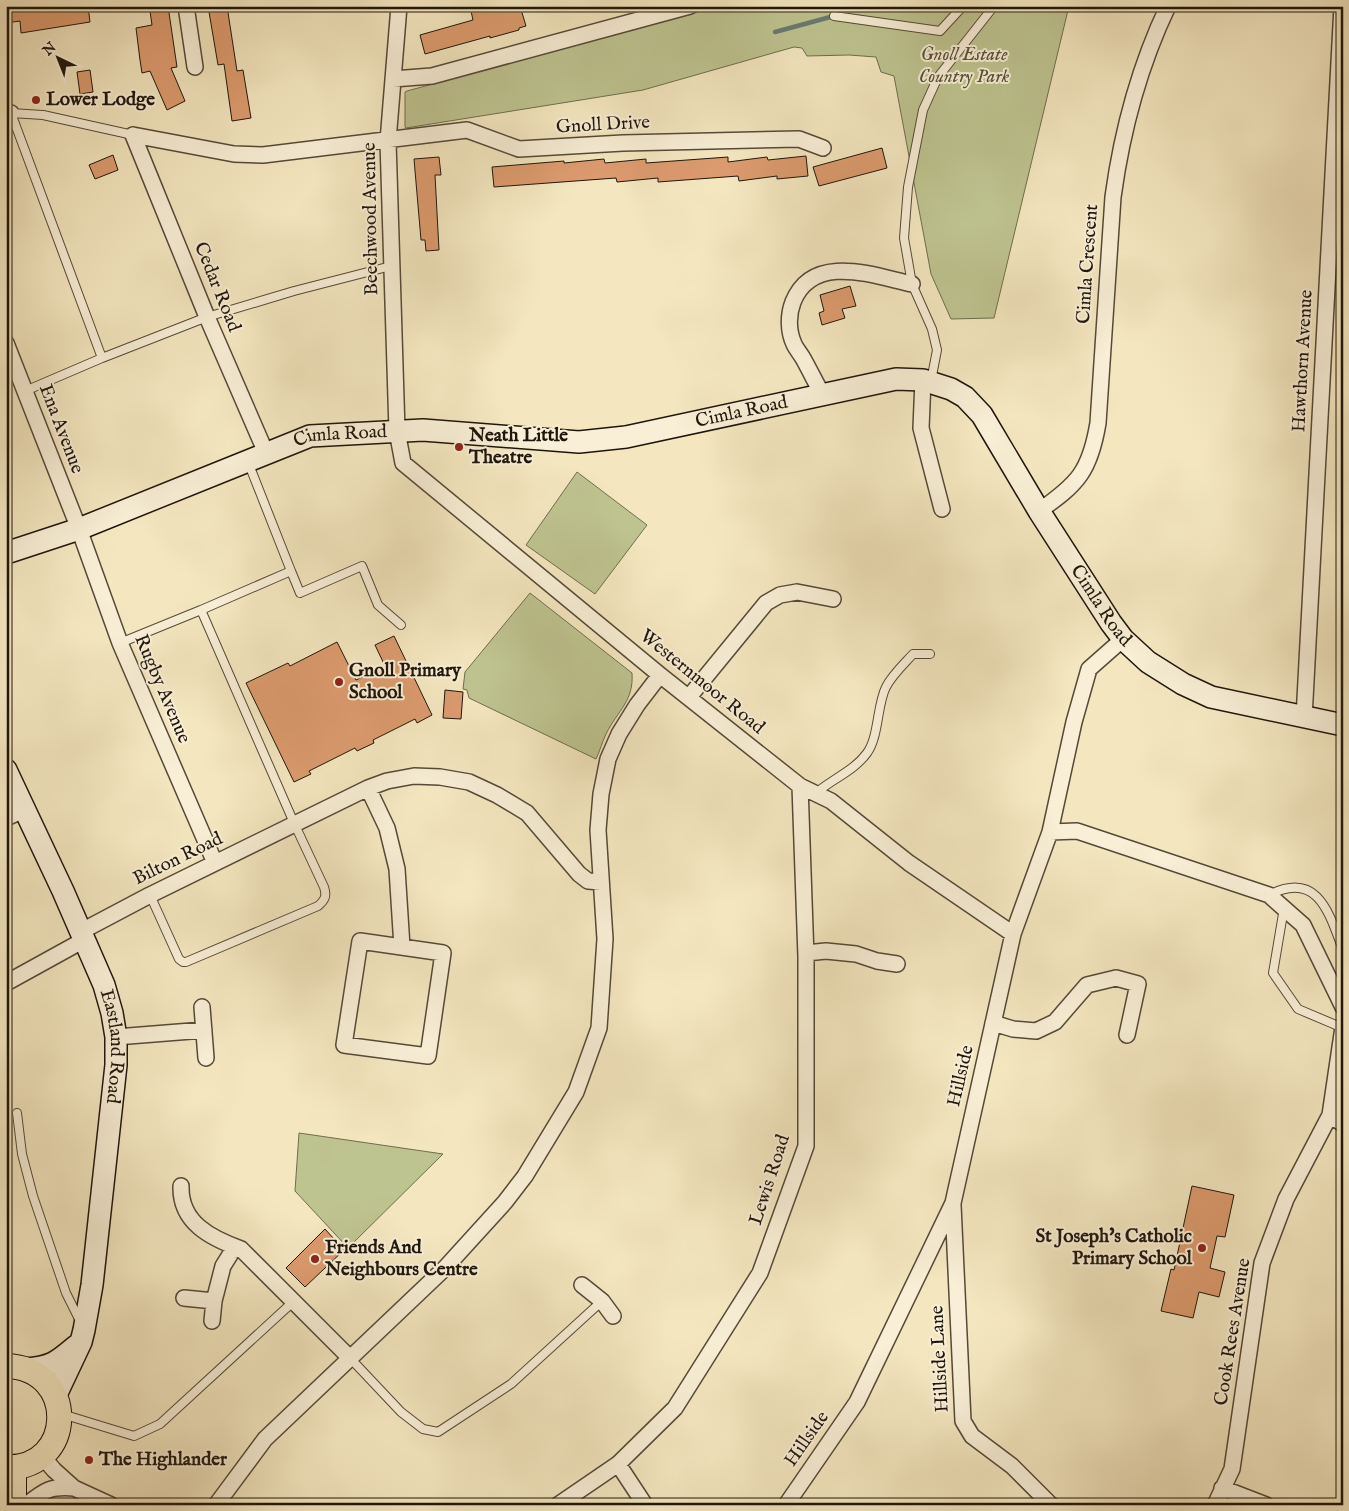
<svg xmlns="http://www.w3.org/2000/svg" width="1349" height="1511" viewBox="0 0 1349 1511" font-family="'IM FELL English',serif">
<rect width="100%" height="100%" fill="#f4e7c0"/>
<filter id="stains"><feTurbulence type="fractalNoise" baseFrequency=".004" numOctaves="4"/><feColorMatrix values="0 0 0 0 .2 0 0 0 0 .09 0 0 0 0 .02 0 0 0 .5 -.17"/></filter>
<radialGradient id="worn" r=".72"><stop offset=".6" stop-color="#630" stop-opacity="0"/><stop offset="1" stop-color="#630" stop-opacity=".3"/></radialGradient>
<!-- green -->
<path fill="#bec490" stroke="#6e6d4e" d="M720,6h349l-75,312 -43,1 -20,-45 -37,-198 -13,-4 -5,-15 -27,-2 -42,1 -5,-8 -8,-1 -151,43 -237,38 -1,-1v-35l2,-1z
M577,472l70,53 -52,69 -69,-49z
M530,593l102,80c2,28 -14,37 -26,61 -4,8 -6,17 -10,25l-127,-61 -2,-8 -4,-1 2,-17z
M299,1133l144,21 -95,94 -53,-57z"/>
<g fill="none" stroke-linecap="round" stroke-linejoin="round">
<!-- stream -->
<path stroke="#6a7b72" stroke-width="4.5" d="M775,32l59,-16 10,-10"/>
</g>
<!-- building -->
<path fill="#dc9b6e" stroke="#1e160b" d="M18,6h70l2,16 -69,11 -1,-12 -14,2v-16z
M151,6h17l9,61 -6,1 14,33 -18,9 -17,-39 -8,2 -2,-13 -4,-32 16,-3 -2,-14h1z
M208,6h19l10,65 6,-1 8,48 -19,3 -8,-57 -6,1z
M487,6h33l6,20 -7,2v2l-29,8v-2l-65,18 -5,-19 53,-15 -2,-9z
M90,70l3,22 -13,2 -3,-22z
M882,148l5,20 -68,18 -6,-19z
M113,155l5,15 -23,9 -6,-14z
M806,156l2,20 -31,3v-3l-38,5 -1,-5 -80,6v-4l-41,4 -1,-4 -122,9 -2,-20 72,-6v2l40,-4 1,4 41,-4v4l82,-6v5l39,-5 1,3z
M439,157l2,18h-6l4,75 -13,1 -1,-11h-4l-7,-81z
M850,286l6,20 -14,3 3,9 -23,7 -3,-12 5,-2 -4,-16z
M394,636l38,79 -15,8 -2,-4 -42,21 1,3 -17,8 -2,-3 -46,23 2,3 -17,8 -48,-99 42,-20 2,3 47,-24 19,38 29,-14 -10,-21z
M445,690l18,2 -2,27 -18,-1z
M1192,1186l42,9 -9,42 -8,-1 -7,32 15,4 -6,25 -20,-5 -6,26 -32,-7 10,-42 3,1z
M325,1229l19,21 -39,37 -19,-19z"/>
<g fill="none" stroke-linecap="round" stroke-linejoin="round">
<!-- lane casing -->
<g stroke="#544a38" stroke-width="10">
<path id="lane" d="M834,16l106,15 23,-25
M102,358l105,-41 87,-26 97,-25
M931,381l6,-31 -5,-21 -20,-45 -8,-46 4,-51 15,-77 15,-33 56,-71
M25,391l77,-33 -91,-245 32,2 90,20
M248,462l43,109
M201,610l90,-39 9,22 62,-27 16,39 23,20
M120,643l81,-33 93,213 30,64c3,9 1,13 -6,19l-132,56h-3l-4,-3 -29,-64
M816,793c16,-14 38,-22 51,-40 12,-16 10,-49 19,-66 6,-12 18,-23 27,-33h17
M1269,895c49,-25 60,18 74,55
M1284,908l-11,65 25,36 45,19
M17,1113l5,41 11,42 33,97 14,28
M350,1358l51,54 22,17 15,3 73,-48 91,-83
M62,1414l72,22 26,-12 134,-123"/>
</g>
<!-- street casing -->
<g stroke="#544a38" stroke-width="18">
<path id="street" d="M186,6l9,61
M399,6l-11,135 9,290 6,32 257,212 140,111 31,15 78,62 104,71
M393,79l39,-3 258,-70
M6,113h5
M133,135l101,19 29,1 204,-25 52,19 104,-6 176,-4 24,9
M133,135l74,182 59,136
M6,343l73,186 41,114 95,220
M923,380l-2,48 21,81
M822,394c-6,-11 -12,-23 -18,-34 -3,-6 -8,-11 -10,-16 -6,-13 -6,-29 -1,-42 20,-50 81,-26 119,-18
M1039,511c39,-27 51,-40 59,-88l15,-226c9,-66 26,-130 55,-191
M689,697l77,-94 14,-8 17,-3 36,7
M1304,718l38,-712
M368,788l19,40 10,41 5,78
M6,818l18,-8
M1050,832l27,-1 192,64 34,30 40,82
M80,932l70,-37 218,-107 19,-7 27,-5 26,1 29,5 28,13 30,18 52,61 9,7 13,1
M360,941l83,12 -15,103 -84,-11z
M806,953l20,-2 30,3 21,7 20,3
M6,983l78,-43
M202,1007l4,51
M993,1023l20,6 23,2 19,-9 32,-37 29,-7 22,6 -11,51
M116,1037l88,-7
M1330,1115l13,9
M181,1186c-1,37 30,52 60,63l109,109
M953,1205l10,216 9,15 40,30 39,39
M582,1285l20,16 11,15
M184,1298l30,3
M212,1321l2,-20 9,-35 10,-16 8,-1
M42,1456l12,14 20,18 37,17
M618,1464l27,41
M1222,1488l44,17
M26,1505c19,-15 24,-19 48,-17
M216,1505l49,-66 180,-171 60,-66 20,-26 51,-84 23,-64 6,-89 -7,-109 3,-36 7,-35 11,-25 18,-29 23,-30
M558,1505l60,-41 57,-56 85,-135 46,-127v-189l-6,-171
M786,1505l71,-103 96,-199 60,-269 37,-102 24,-110 15,-53 34,-30
M1215,1505l17,-36 30,-206 24,-64 44,-84 13,-88"/>
</g>
<!-- secondary casing -->
<g stroke="#1e160b" stroke-width="24">
<g id="secondary">
<path id="s1" d="M6,553l73,-24 231,-93 113,-6 156,12 47,-5 270,-58 27,1 28,9 14,8 17,18 57,96 72,112 12,16 25,23 35,22 28,13 132,28"/>
<path id="s2" d="M6,770l57,121 41,94 8,28 4,24v28l-24,220 -8,45 -3,12 -25,53"/>
<path d="M26,1369c26,-2 31,-7 50,-23"/>
</g>
</g>
<!-- primary casing -->
<g stroke="#1e160b" stroke-width="26">
<path id="primary" d="M6,1366c73,2 69,104 0,101
M14,1505v-38"/>
</g>
<!-- lane -->
<use href="#lane" stroke="#f8efd6" stroke-width="8"/>
<!-- street -->
<use href="#street" stroke="#f8efd6" stroke-width="15"/>
<!-- secondary -->
<use href="#secondary" stroke="#f8efd6" stroke-width="21"/>
<!-- primary -->
<use href="#primary" stroke="#f4e7c0" stroke-width="24"/>
</g>
<!-- markers -->
<g fill="#8f2418" stroke="#f8efd6" stroke-width="2">
<circle cx="36" cy="100" r="5"/>
<circle cx="459" cy="447" r="5"/>
<circle cx="339" cy="682" r="5"/>
<circle cx="1202" cy="1248" r="5"/>
<circle cx="315" cy="1259" r="5"/>
<circle cx="89" cy="1460" r="5"/>
</g>
<g text-anchor="middle" dominant-baseline="central" stroke-width="4" stroke-linejoin="round" paint-order="stroke">
<!-- park labels -->
<g font-size="19" font-style="italic" fill="#56533a" stroke="#f8efd6">
<text x="964" y="55">Gnoll Estate<tspan x="964" dy="22">Country Park</tspan></text>
</g>
<!-- poi labels -->
<g font-size="19" font-weight="bold" fill="#1e160b" stroke="#f8efd6" text-anchor="start">
<text x="46" y="100">Lower Lodge</text>
<text x="469" y="436">Neath Little<tspan x="469" dy="22">Theatre</tspan></text>
<text x="349" y="671">Gnoll Primary<tspan x="349" dy="22">School</tspan></text>
<text x="1192" y="1237" text-anchor="end">St Joseph's Catholic<tspan x="1192" dy="22">Primary School</tspan></text>
<text x="325" y="1248">Friends And<tspan x="325" dy="22">Neighbours Centre</tspan></text>
<text x="99" y="1460">The Highlander</text>
</g>
<!-- street labels -->
<g font-size="19" fill="#1e160b" stroke="#f8efd6">
<text transform="translate(603 125) rotate(-3)">Gnoll Drive</text>
<text transform="translate(371 219) rotate(-91)">Beechwood Avenue</text>
<text transform="translate(1088 264) rotate(-86)">Cimla Crescent</text>
<text transform="translate(217 287) rotate(68)">Cedar Road</text>
<text transform="translate(1303 361) rotate(-87)">Hawthorn Avenue</text>
<text stroke="none"><textPath href="#s1" startOffset="761">Cimla Road</textPath></text>
<text transform="translate(61 429) rotate(69)">Ena Avenue</text>
<text stroke="none"><textPath href="#s1" startOffset="356">Cimla Road</textPath></text>
<text stroke="none"><textPath href="#s1" startOffset="1241">Cimla Road</textPath></text>
<text transform="translate(702 682) rotate(39)">Westernmoor Road</text>
<text transform="translate(162 689) rotate(67)">Rugby Avenue</text>
<text transform="translate(178 859) rotate(-26)">Bilton Road</text>
<text stroke="none"><textPath href="#s2" startOffset="299">Eastland Road</textPath></text>
<text transform="translate(961 1076) rotate(-77)">Hillside</text>
<text transform="translate(770 1180) rotate(-72)">Lewis Road</text>
<text transform="translate(1233 1332) rotate(-81)">Cook Rees Avenue</text>
<text transform="translate(940 1359) rotate(-93)">Hillside Lane</text>
<text transform="translate(807 1439) rotate(-55)">Hillside</text>
</g>
</g>
<!-- margin -->
<rect width="1349" height="1511" fill="none" stroke="#f4e7c0" stroke-width="25"/>
<rect x="8" y="8" width="1334" height="1496" fill="none" stroke="#1e160b" stroke-width="2.5"/>
<rect x="12" y="12" width="1324" height="1486" fill="none" stroke="#1e160b"/>
<!-- north arrow -->
<g transform="translate(58 58) rotate(317)" stroke="#f8efd6" stroke-width="4" paint-order="stroke">
<path d="M0-4L9 19L0 12L-9 19Z" fill="#1e160b"/>
<text y="-8" font-size="14" font-weight="bold" text-anchor="middle" fill="#1e160b">N</text>
</g>
<rect width="100%" height="100%" filter="url(#stains)"/>
<rect width="100%" height="100%" fill="url(#worn)"/>
</svg>
